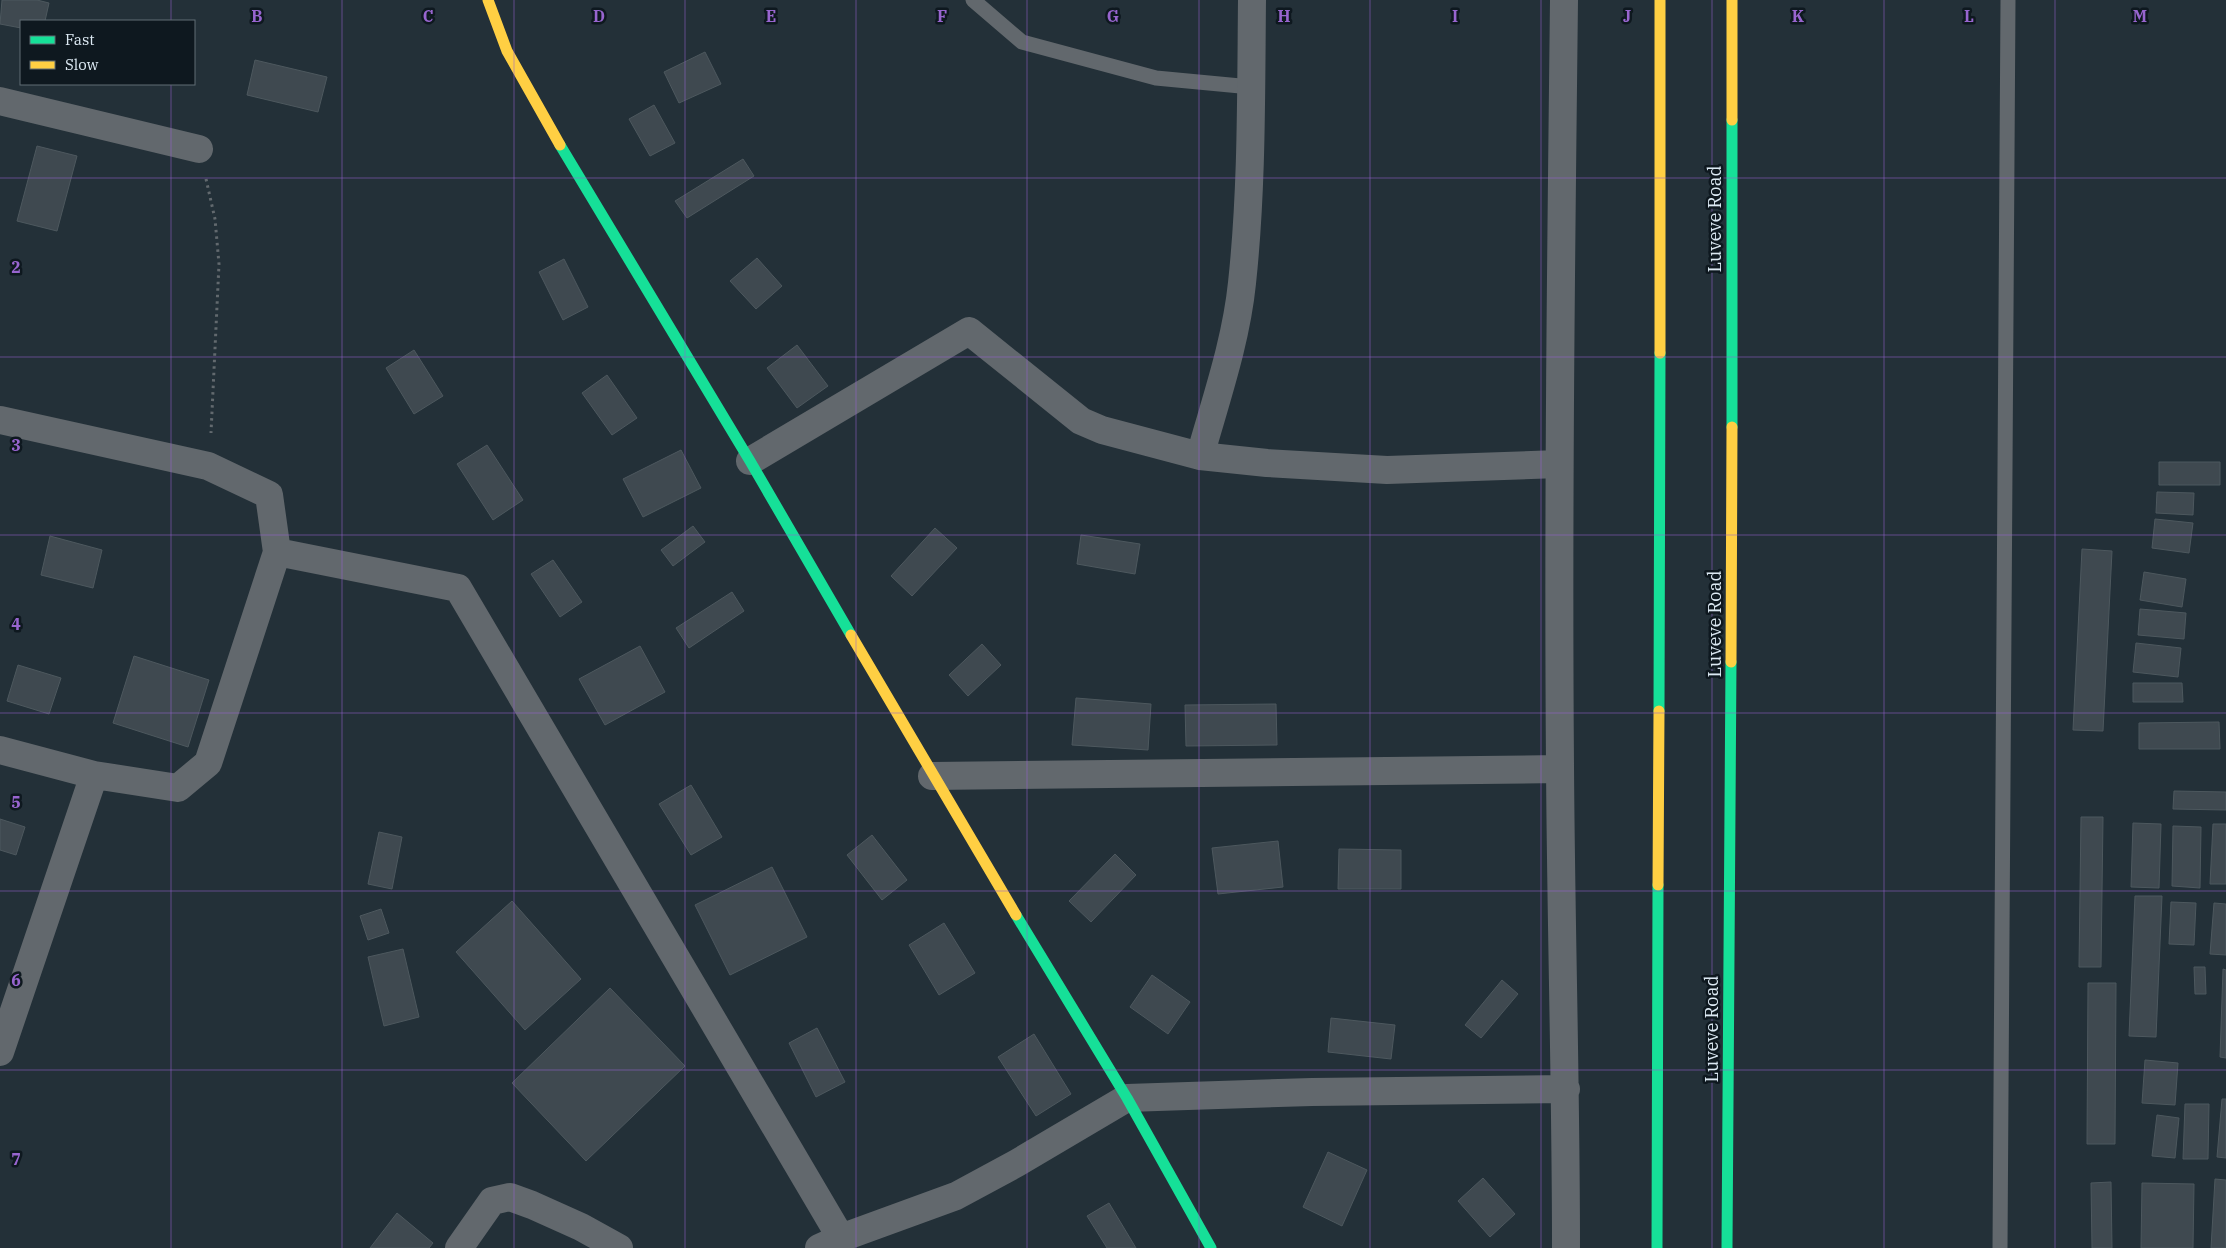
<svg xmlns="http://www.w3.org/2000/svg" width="2226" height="1248" viewBox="0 0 2226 1248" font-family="'IBM Plex Serif',serif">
<rect width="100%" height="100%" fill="#233038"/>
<!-- building -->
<path fill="#3f4950" stroke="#4d585e" d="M2,0h35l12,3 -4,18h-24v7l-21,-4z
M705,52l16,32 -42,19 -15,-31z
M255,60l72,17 -9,35 -71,-17z
M654,105l21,38 -25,13 -21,-37z
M37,146l40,10 -20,75 -40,-10z
M743,159l11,17 -67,42 -12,-17z
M757,258l25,28 -26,23 -26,-28z
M564,259l24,48 -25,13 -24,-48z
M797,345l31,41 -31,22 -30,-40z
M414,350l29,46 -29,18 -28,-46z
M607,375l30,43 -25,17 -30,-42z
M487,445l36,55 -30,20 -36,-56z
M681,450l20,38 -58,29 -20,-38z
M2159,462h61v23h-61z
M2157,492l37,1 -1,22 -37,-2z
M2155,519l38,4 -4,30 -37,-5z
M693,526l12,16 -32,24 -12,-16z
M935,528l22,20 -45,48 -21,-20z
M1081,535l59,9 -5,30 -58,-10z
M50,536l52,14 -9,38 -52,-13z
M2082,549l30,2 -9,180 -30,-1z
M553,560l29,42 -22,15 -29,-43z
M2144,572l42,7 -4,28 -42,-7z
M732,592l12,19 -55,37 -13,-20z
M2140,609l46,4 -2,26 -46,-4z
M2136,643l45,5 -3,29 -45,-5z
M982,644l19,21 -33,31 -19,-21z
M640,646l25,46 -60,33 -26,-46z
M134,656l75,24 -21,67 -75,-24z
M18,665l43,13 -12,36 -42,-13z
M2133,683h49l1,19h-50z
M1076,698l75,6 -3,46 -76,-5z
M1276,704l1,41 -91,1 -1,-41z
M2219,722l1,27h-81v-26z
M691,785l31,52 -31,18 -32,-51z
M2174,791l52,1v18l-53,-1z
M2081,817h22l-2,150h-22z
M0,819l25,8 -9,28 -16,-5z
M2133,823l28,1 -2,64 -28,-1z
M2213,824h13v60h-16z
M2173,826l28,1 -1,61 -28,-2z
M379,832l23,5 -10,52 -24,-5z
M872,835l35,45 -25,20 -35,-45z
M1278,841l5,46 -65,7 -6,-46z
M1339,849l62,1v39h-63z
M1115,854l21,21 -45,47 -22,-21z
M772,867l35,70 -77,38 -35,-70z
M2135,896h27l-6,141 -27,-1z
M512,901l69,78 -56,51 -69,-78z
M2171,902l25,1 -2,42 -25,-1z
M2214,903l12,1v51l-16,-1z
M381,909l8,24 -21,7 -8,-24z
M944,923l31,50 -36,22 -30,-50z
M403,949l16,68 -35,9 -16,-69z
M2194,967h11l1,27h-11z
M2223,969l3,1v88l-6,-1z
M1152,975l38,27 -22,32 -38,-27z
M1502,980l16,14 -37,44 -16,-13z
M2088,983h28l-1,161h-28z
M610,988l75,78 -99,95 -74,-78z
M1331,1018l64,7 -4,34 -63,-7z
M817,1028l28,54 -29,15 -27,-54z
M1034,1034l37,60 -35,22 -38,-59z
M2145,1060l33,3 -3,42 -33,-2z
M2222,1099h4v59l-9,-1z
M2185,1104h24l-1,55h-25z
M2157,1115l22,3 -4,40 -23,-2z
M1328,1152l39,18 -25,56 -39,-19z
M1483,1178l32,36 -25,23 -32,-36z
M2215,1179l11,1v68h-15z
M2111,1182l1,66h-20l-1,-65z
M2142,1183l52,1 -1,64h-52z
M1109,1203l27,45h-29l-20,-32z
M397,1213l36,30 -4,5h-59z"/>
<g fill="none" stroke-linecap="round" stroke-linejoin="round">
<!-- path -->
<path stroke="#62696e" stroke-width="3" stroke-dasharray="2.5 4" stroke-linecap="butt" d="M206,179l9,40 4,45 -8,169"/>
<!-- lane -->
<path stroke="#62686d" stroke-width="15" d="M973,0l49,42 134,36 95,9
M2000,1248l8,-1248"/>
<!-- street -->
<path stroke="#62686d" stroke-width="28" d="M1564,0c-3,255 -6,510 -4,765 1,161 6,322 6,483
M0,101l199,48
M0,420l208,46 61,29 8,57 -69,211 -30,25 -84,-13 -94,-25
M1200,456c16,-57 36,-114 42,-173 10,-93 9,-189 10,-283
M750,461l219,-130 112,90 21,9 98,26 67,7 120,7 172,-6
M277,552l181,36 383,650 -22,10
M932,776l628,-7
M0,1052l94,-277
M841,1238l115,-42 61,-33 110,-65 185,-6 254,-3
M459,1248l33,-47 18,-4 22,8 49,22 38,21"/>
<!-- fast -->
<path stroke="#16e098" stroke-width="11" d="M1732,120v307
M560,145l190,316 101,174
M1659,711l1,-358
M1016,915l111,183 84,150
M1657,1248l1,-363
M1727,1248l4,-586"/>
<!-- slow -->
<path stroke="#ffcf43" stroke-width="11" d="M488,0l19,51 53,94
M1660,0v353
M1732,0v120
M851,635l165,280
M1731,662l1,-235
M1658,885l1,-174"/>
</g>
<!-- grid -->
<path fill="none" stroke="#9865cf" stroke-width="1" stroke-opacity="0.55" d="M171,0v21M342,0v1248M514,0v1248M685,0v1248M856,0v1248M1027,0v1248M1199,0v1248M1370,0v1248M1541,0v1248M1712,0v1248M1884,0v1248M2055,0v1248M171,84v1164M0,178h2226M0,357h2226M0,535h2226M0,713h2226M0,891h2226M0,1070h2226"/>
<g text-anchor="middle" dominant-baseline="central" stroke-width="5" stroke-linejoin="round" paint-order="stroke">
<!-- street labels -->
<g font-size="18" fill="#dce9f3" stroke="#0e181f">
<text transform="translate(1714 219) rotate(-90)">Luveve Road</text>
<text transform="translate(1714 624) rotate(-90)">Luveve Road</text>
<text transform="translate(1711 1029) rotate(-90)">Luveve Road</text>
</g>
</g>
<g font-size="16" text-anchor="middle" font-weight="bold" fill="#9865cf" stroke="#0e181f" stroke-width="5" stroke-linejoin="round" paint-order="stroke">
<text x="257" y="22">B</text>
<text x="428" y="22">C</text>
<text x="599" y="22">D</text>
<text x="771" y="22">E</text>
<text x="942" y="22">F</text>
<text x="1113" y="22">G</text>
<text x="1284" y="22">H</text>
<text x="1455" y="22">I</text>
<text x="1627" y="22">J</text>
<text x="1798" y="22">K</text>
<text x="1969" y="22">L</text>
<text x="2140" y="22">M</text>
<text x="16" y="273">2</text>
<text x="16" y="451">3</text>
<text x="16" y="630">4</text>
<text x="16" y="808">5</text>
<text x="16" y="986">6</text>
<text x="16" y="1165">7</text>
</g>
<!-- legend -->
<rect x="20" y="20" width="175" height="65" fill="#0e181f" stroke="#606c74"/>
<rect x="30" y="36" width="25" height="8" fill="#16e098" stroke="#606c74"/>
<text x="65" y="45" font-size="15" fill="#dce9f3">Fast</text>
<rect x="30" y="61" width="25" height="8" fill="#ffcf43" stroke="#606c74"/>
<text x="65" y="70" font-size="15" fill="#dce9f3">Slow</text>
</svg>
